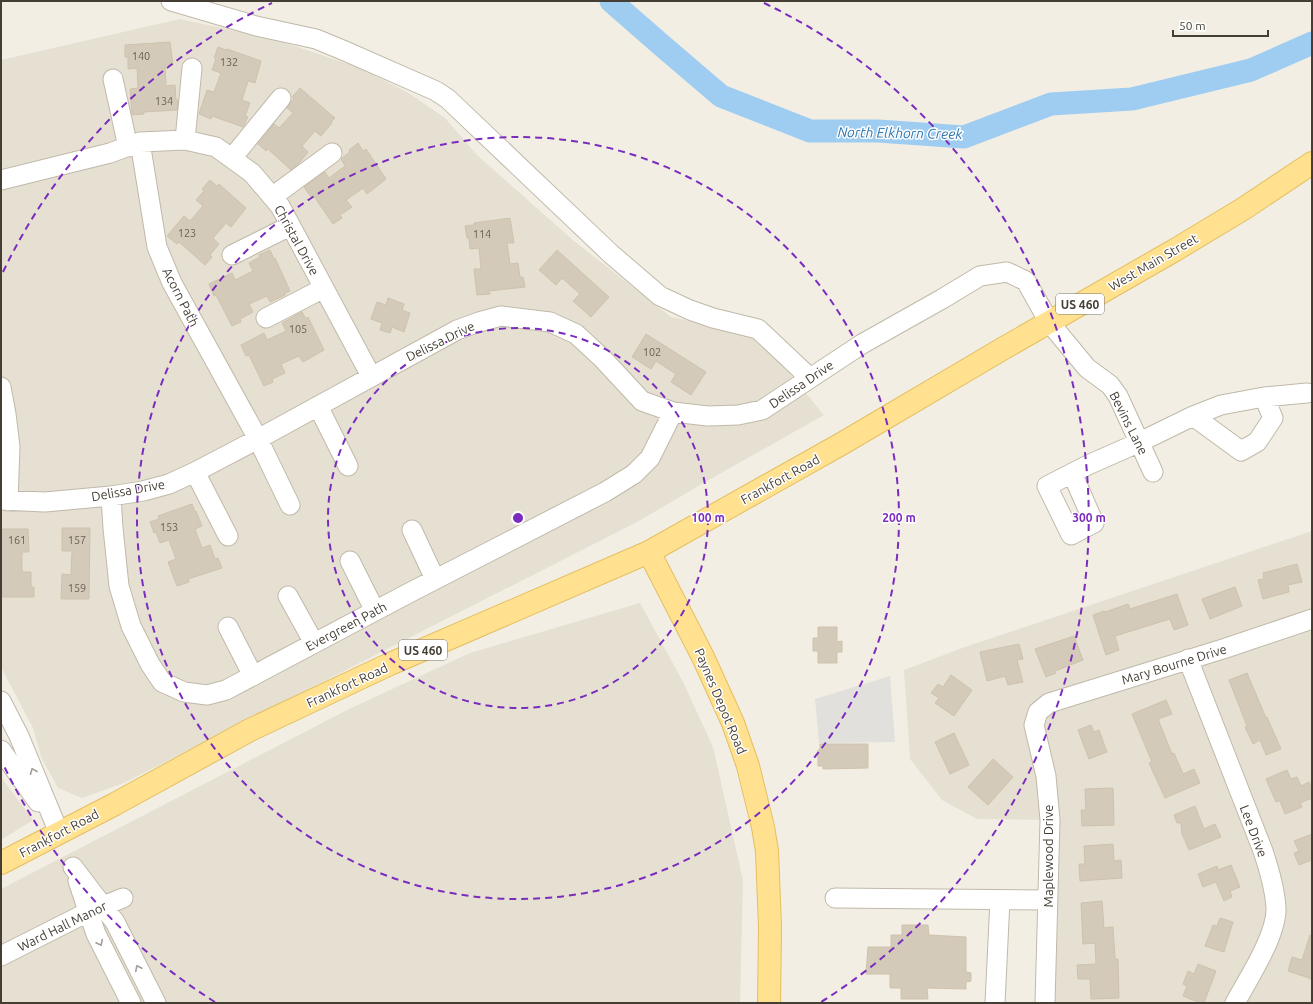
<svg xmlns="http://www.w3.org/2000/svg" width="1313" height="1004" viewBox="0 0 1313 1004" font-family="Ubuntu,sans-serif">
<rect width="100%" height="100%" fill="#f2eee4"/>
<!-- residential -->
<path fill="#e6e0d2" d="M180,19l94,20 83,28 50,25 38,26 32,37 97,86 97,76 45,9 43,10 65,79 -117,66 -70,41 -513,261 -42,15 -24,-10 -16,-29 -9,-31 -32,-61v-607z
M1312,531v472h-257l3,-100 -1,-83 -80,-1 -35,-19 -32,-41 -6,-89 61,-23z
M640,603l43,79 30,65 30,133 -3,123h-739v-114l348,-180 121,-56z
M1,777l32,43 -32,20z"/>
<!-- parking -->
<path fill="#e2e0dc" d="M890,676l5,66 -76,1 -4,-44z"/>
<g fill="none" stroke-linecap="round" stroke-linejoin="round">
<!-- river -->
<path stroke="#9ecdf1" stroke-width="23" d="M611,1l48,42 62,53 89,35h68l86,6 87,-33 81,-5 119,-29 61,-27"/>
</g>
<!-- building -->
<path fill="#d4cab9" stroke="#cfc2ac" d="M170,42l3,23h-8l1,21 9,-1 1,15h2l-1,10 -33,2v2l-12,1 -2,-26 8,-1 -1,-20 -9,1v-12h-3v-12z
M218,47l8,3 1,-1 34,12 -6,22 -7,-2 -6,19 8,3 -5,13 3,1 -5,10 -31,-11 -1,3 -12,-5 8,-24 7,2 7,-19 -9,-3 4,-11 -2,-1z
M300,88l35,30 -4,4 1,1 -11,13 -6,-5 -13,15 6,6 -9,11 -8,7 -23,-21 -2,2 -8,-7 16,-20 5,4 14,-15 -6,-5 7,-10 -2,-1z
M358,143l5,8 3,-2 20,30 -19,15 -4,-6 -17,12 6,7 -12,8 2,3 -9,6 -20,-29 -2,2 -7,-10 21,-15 4,6 16,-12 -4,-7 9,-7 -1,-2z
M210,180l7,6 2,-2 27,24 -15,19 -5,-4 -13,15 6,6 -9,11 2,2 -7,8 -26,-23 -2,2 -10,-8 17,-20 6,5 13,-15 -7,-6 8,-9 -2,-2z
M510,218l4,25h-7l3,21 8,-1 2,14h3l2,10 -36,4 1,3 -13,1 -3,-26h7l-2,-21 -9,1 -1,-11h-2l-2,-12 9,-1v-2z
M270,250l4,9 1,-1 15,33 -5,2v2l-15,7 -3,-6 -18,8 4,8 -13,7 1,3 -9,4 -16,-31 -2,1 -5,-12 23,-11 3,7 18,-9 -4,-8 11,-6 -1,-2z
M557,250l52,47 -18,20 -18,-16 7,-7 -18,-16 -6,7 -17,-15z
M388,298l16,6 -2,6 8,3 -6,19 -12,-5 -2,6 -10,-3 2,-7 -11,-4 6,-17 9,3z
M302,312l4,7 2,-2 16,33 -21,12 -4,-6 -18,8 4,9 -13,6 1,3 -9,4 -15,-31 -3,1 -5,-11 23,-12 3,7 19,-9 -4,-8z
M646,334l60,38 -15,23 -20,-13 5,-8 -20,-13 -5,8 -19,-12z
M192,504l3,8 1,-1 6,15 -7,3 7,19 8,-3 5,14 3,-1 4,10 -34,11 1,3 -12,4 -9,-24 8,-3 -7,-19 -9,3 -4,-11 -2,1 -4,-11 9,-3 -1,-3z
M62,528h28l-1,71h-28l1,-25 9,1 1,-24h-10z
M1,529h27l1,23h-7v20h9v15h3v10h-33z
M1297,564l5,18 -14,3 1,7 -26,7 -5,-19 6,-1 -1,-6z
M1235,587l7,19 -32,13 -8,-20z
M1177,594l11,31 -14,5 -4,-11 -55,17 4,14 -13,5 -13,-40 11,-4 1,1 23,-8 2,5z
M818,627h19v15l5,-1v11h-5v11h-19v-12h-5v-13h5z
M1074,636l9,24 -28,11 1,2 -10,4 -11,-28z
M1019,644l4,15 -6,1 6,22 -15,3 -3,-9 -18,5 -7,-29z
M1247,673l19,45 1,-1 14,32 -15,6 -6,-15 -7,4 -8,-17 2,-1 -18,-46z
M951,675l21,15 -18,26 -19,-13 4,-5 -8,-5 7,-9 5,3z
M1166,700l6,14 -14,5 14,35 2,-1 9,21 11,-5 6,14 -35,15 -16,-35 3,-1 -20,-48z
M1091,725l3,7 5,-2 8,22 -18,7 -11,-29z
M954,733l15,32 -19,9 -15,-32z
M820,744h48v24l-45,1v-3h-5v-16h2z
M993,759l20,18 -25,28 -20,-18z
M1287,770l4,9 6,-2 4,9 8,-4 3,6v10l-12,5 2,4 -17,7 -5,-13 -4,1 -10,-23z
M1113,788l1,37 -32,1 -1,-16h5l-1,-21z
M1195,806l9,23 11,-5 6,13 -32,13 -7,-16 -1,-11h-4l-3,-8z
M1312,834v26l-13,5 -5,-12 5,-2 -5,-10z
M1113,844l1,17 7,-1 1,18 -42,3 -1,-17h6l-1,-18z
M1231,865l9,22 -10,4 2,6 -8,4 -8,-19 -13,5 -5,-13 19,-8 1,4z
M1102,901l2,27 9,-1 2,32h3l1,39 -28,1 -1,-20h-12l-1,-14 19,-1 -1,-21 -12,1 -2,-41z
M1220,918l13,4 -9,30 -19,-6 8,-21 4,1z
M902,925h26l1,10 37,2v35l5,1v8l-5,1v7l-39,-1 1,11h-27v-11h-11v-14h-24l2,-27h23v-12h11z
M1310,935l2,1v43l-24,-8 4,-14 10,3z
M1198,964l18,7 -12,32h-4l-17,-7 4,-10 -4,-2 5,-13 6,3z"/>
<g fill="none" stroke-linecap="round" stroke-linejoin="round">
<!-- minor casing -->
<g stroke="#c0b9a9" stroke-width="21">
<path id="minor" d="M171,1l85,25 60,13 29,12 91,40 12,8 163,155 49,42 30,14 23,8 45,11 52,49
M113,79l15,68
M185,140l7,-72
M140,142l17,105 15,36 86,156 32,66
M232,158l49,-60
M1,180l109,-27 30,-11 45,-2 31,7 36,26 28,33 91,170
M272,197l60,-44
M232,255l58,-29
M266,318l58,-30
M1,387l5,27 4,33 -2,54
M318,406l30,60
M1193,416l48,35 16,-9 16,-24 -9,-21
M195,472l33,64
M1072,473l22,50 -23,12 -24,-49 41,-21 52,-23 53,-26 28,-11 43,-8 43,-4
M111,496l2,32 6,58 12,40 19,38 12,18 22,10 23,3 19,-5 181,-96 198,-102 29,-18 16,-16 23,-46
M1,500l44,2 66,-6 32,-5 26,-7 26,-12 63,-33 199,-109 22,-8 22,-6 49,6 26,12 26,24 40,43 31,11 35,4 30,-1 24,-5 100,-66 80,-45 38,-23 27,-4 19,9 23,41 38,46 23,17 8,11 35,76
M412,530l23,49
M350,561l25,50
M288,596l26,47
M228,627l25,49
M1188,659l75,192c6,18 12,37 13,57 1,27 -28,71 -41,95
M1,701l18,35 40,97
M1,750l37,52
M73,867l42,55 41,81
M78,881l18,53 35,69
M835,898l213,2
M1,956l87,-44 35,-14
M995,1003l5,-103
M1045,1003l5,-183 -4,-44 -12,-51 4,-13 11,-9 177,-55 86,-29"/>
</g>
<!-- major casing -->
<g stroke="#e4bf5f" stroke-width="24">
<path id="major" d="M649,552l54,105 30,66 15,43 15,61 4,24 3,76 -1,76
M1,863l114,-59 135,-74 140,-66 259,-112 194,-109 161,-95 171,-98 68,-41 69,-46"/>
</g>
<!-- minor -->
<use href="#minor" stroke="#fff" stroke-width="19"/>
<!-- major -->
<use href="#major" stroke="#ffe190" stroke-width="22"/>
</g>
<!-- one-way arrows -->
<defs><path id="oneway-chevron" d="M-2-3.5L2.5 0L-2 3.5" fill="none" stroke-width="1.6" stroke-linecap="round" stroke-linejoin="round"/></defs>
<g stroke="#a29e9a">
<use href="#oneway-chevron" transform="translate(33 771) rotate(-112)"/>
<use href="#oneway-chevron" transform="translate(100 943) rotate(63)"/>
<use href="#oneway-chevron" transform="translate(138 968) rotate(-117)"/>
</g>
<!-- distance rings -->
<g fill="none" stroke="#7b2cbf" stroke-width="2" stroke-dasharray="7 5">
<circle cx="518" cy="518" r="190"/>
<circle cx="518" cy="518" r="381"/>
<path d="M215 1002A571 571 0 0 1 3 764M3 272A571 571 0 0 1 272 3M764 3A571 571 0 0 1 821 1002"/>
</g>
<g text-anchor="middle" dominant-baseline="central" stroke-width="3" stroke-linejoin="round" paint-order="stroke">
<!-- number labels -->
<g font-size="11" fill="#686155">
<text x="141" y="56">140</text>
<text x="229" y="62">132</text>
<text x="164" y="101">134</text>
<text x="187" y="233">123</text>
<text x="482" y="234">114</text>
<text x="298" y="329">105</text>
<text x="652" y="352">102</text>
<text x="169" y="527">153</text>
<text x="17" y="540">161</text>
<text x="77" y="540">157</text>
<text x="77" y="588">159</text>
</g>
<!-- shield labels -->
<g fill="#fff" stroke="#7c7871" stroke-width="1">
<rect x="1056" y="294" width="48" height="20" rx="3"/>
<rect x="399" y="640" width="48" height="20" rx="3"/>
</g>
<g font-size="12" font-weight="bold" fill="#443e34">
<text x="1080" y="304">US 460</text>
<text x="423" y="650">US 460</text>
</g>
<!-- street labels -->
<g font-size="13" fill="#443e34" stroke="#fff">
<text transform="translate(297 240) rotate(61)">Christal Drive</text>
<text transform="translate(1153 262) rotate(-30)">West Main Street</text>
<text transform="translate(181 297) rotate(63)">Acorn Path</text>
<text transform="translate(440 341) rotate(-26)">Delissa Drive</text>
<text transform="translate(801 384) rotate(-34)">Delissa Drive</text>
<text transform="translate(1129 423) rotate(63)">Bevins Lane</text>
<text transform="translate(780 479) rotate(-29)">Frankfort Road</text>
<text transform="translate(128 490) rotate(-10)">Delissa Drive</text>
<text transform="translate(346 626) rotate(-28)">Evergreen Path</text>
<text transform="translate(1174 664) rotate(-17)">Mary Bourne Drive</text>
<text transform="translate(347 685) rotate(-25)">Frankfort Road</text>
<text transform="translate(721 701) rotate(67)">Paynes Depot Road</text>
<text transform="translate(1254 831) rotate(69)">Lee Drive</text>
<text transform="translate(59 833) rotate(-28)">Frankfort Road</text>
<text transform="translate(1048 856) rotate(-90)">Maplewood Drive</text>
<text transform="translate(62 926) rotate(-26)">Ward Hall Manor</text>
</g>
<!-- water labels -->
<g font-size="14" font-style="italic" fill="#2c76b0" stroke="#fff">
<text transform="translate(900 133) rotate(1)">North Elkhorn Creek</text>
</g>
</g>
<circle cx="518" cy="518" r="6" fill="#7b2cbf" stroke="#fff" stroke-width="2"/>
<g font-size="12" text-anchor="middle" font-weight="bold" fill="#7b2cbf" stroke="#fff" stroke-width="3" stroke-linejoin="round" paint-order="stroke">
<text x="708" y="522">100 m</text>
<text x="899" y="522">200 m</text>
<text x="1089" y="522">300 m</text>
</g>
<!-- border -->
<rect width="1313" height="1004" fill="none" stroke="#443e34" stroke-width="4"/>
<!-- scale -->
<path d="M1173 30v6h95v-6" fill="none" stroke="#443e34" stroke-width="2"/>
<text x="1179" y="30" font-size="12" fill="#443e34" stroke="#ffffff" stroke-width="3" paint-order="stroke">50 m</text>
</svg>
